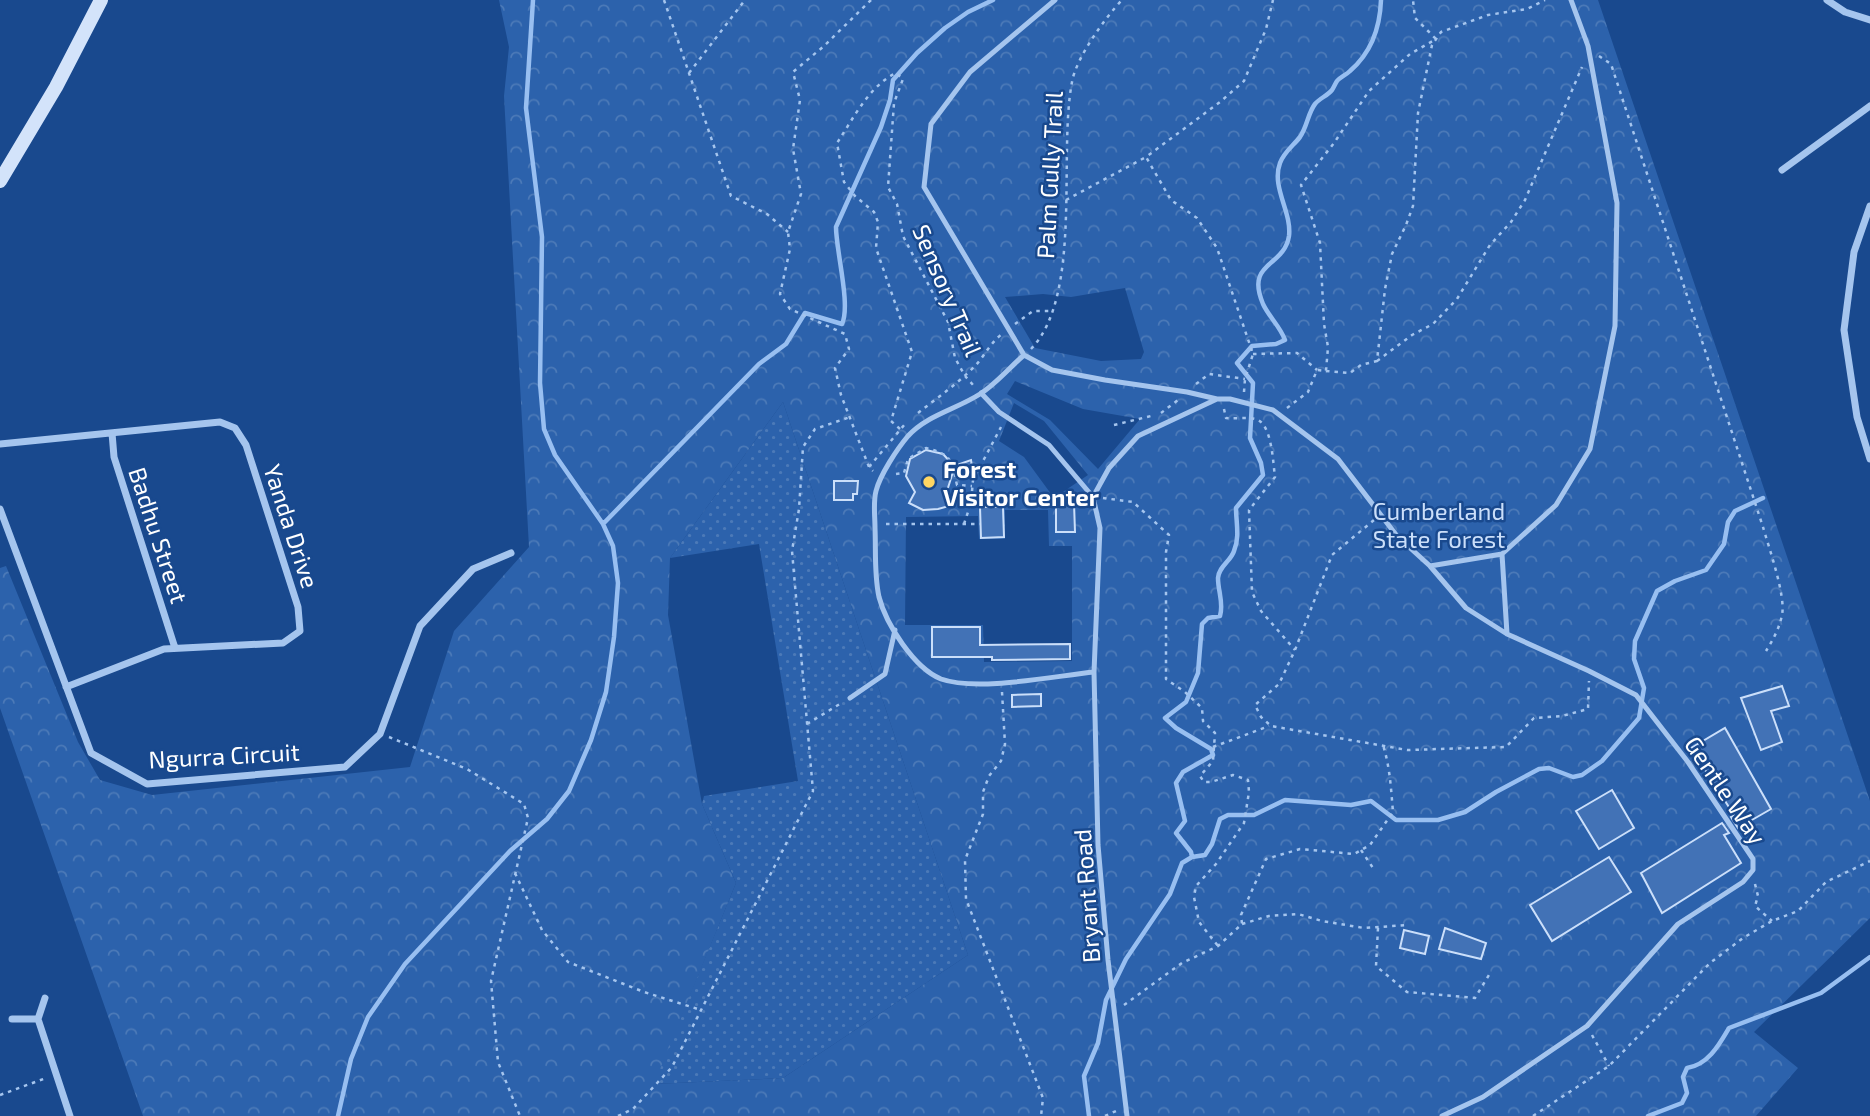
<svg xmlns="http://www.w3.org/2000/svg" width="1870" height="1116" viewBox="0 0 1870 1116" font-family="'Exo 2',sans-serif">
<defs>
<pattern id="grass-dots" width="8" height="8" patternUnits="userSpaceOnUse" patternTransform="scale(1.75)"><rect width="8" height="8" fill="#2c62ac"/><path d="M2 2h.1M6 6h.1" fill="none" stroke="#4c7ab8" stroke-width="1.8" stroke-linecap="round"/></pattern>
<pattern id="forest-crowns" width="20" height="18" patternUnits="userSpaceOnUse" patternTransform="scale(1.75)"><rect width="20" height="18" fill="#2c62ac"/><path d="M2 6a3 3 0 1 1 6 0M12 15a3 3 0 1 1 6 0" fill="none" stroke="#4c7ab8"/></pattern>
</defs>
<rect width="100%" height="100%" fill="#19498e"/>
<!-- grass -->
<path fill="url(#grass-dots)" d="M783,402l185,553 -185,123 -130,6 83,-201 -34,-79 2,-8 94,-15 -39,-237 -89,14z"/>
<!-- forest -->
<path fill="url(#forest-crowns)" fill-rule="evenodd" d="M499,0h1099l272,801v117l-116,114 44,36 -42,48h-1613l-143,-408v-140l6,-2 72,176 22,38 52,15 258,-28 44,-136 75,-84 -25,-451 5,-49zM1125,288l19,64 -3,7 -40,2 -66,-13 -30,-51 38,-3 28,3zM1015,381l68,28 57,10 -42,50 -48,-49 -43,-26zM783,402l185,553 -185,123 -129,6 82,-201 -34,-79 -34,-189 2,-57zM1014,403l30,18 44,54 -34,23 -30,-41 -25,-16zM926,450c26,6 36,17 19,42l7,13c-17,5 -27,5 -43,-2l6,-11 -9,-16 4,-16zM1056,503h18v29h-18zM980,507h23l1,30h-23zM1005,510h43l1,36h23v115l-88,1 -1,-37h-78l1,-108 72,-1 1,23h26zM1782,686l7,20 -18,5 11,31 -21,8 -19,-52zM1725,729l46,80 -30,17 -49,-79zM1612,790l22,38 -35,21 -22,-38zM1718,826l-56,86 -21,-39zM1609,857l21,35 -78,49 -22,-36z"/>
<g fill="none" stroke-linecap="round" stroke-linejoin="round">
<!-- stream -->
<path stroke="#98bff1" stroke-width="4.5" d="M603,524l156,-160 27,-20 19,-31 37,11c9,-19 -6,-73 -6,-97l45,-100 9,-27 3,-20 24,-27 28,-25 23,-16 25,-12
M1192,857l13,-2 7,-11 8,-25 8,-4h26l31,-15 66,5 20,-4 25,19h42l27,-8 31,-20 43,-23 10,-1 24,9 9,-2 20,-14 37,-43 5,-30 -10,-29 1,-18 22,-50 18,-10 31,-11 18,-26 4,-22 7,-11 28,-13
M338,1116l13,-57 17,-42 37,-53 105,-113 37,-32 22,-28 22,-51 15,-48 8,-55 4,-54 -5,-37 -10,-22 -48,-69 -11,-26 -4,-46 2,-146 -16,-129 7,-108
M1089,1116l-5,-40 14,-33 8,-43 20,-41 44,-65 12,-31 10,-6 -1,-5 -15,-19 9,-12 -9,-38 7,-11 30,-17 -2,-6 -35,-21 -11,-10 21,-16 12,-29 4,-49 6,-6 12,-2c4,-13 -2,-24 -2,-38 1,-12 13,-17 16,-27 6,-14 2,-29 2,-43l27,-33 -2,-12 -11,-25 3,-55 -16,-20 15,-17 24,-2 9,-4c-5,-14 -16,-23 -22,-36 -18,-43 21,-36 26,-68 3,-24 -18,-49 -9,-73 4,-11 13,-17 20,-26 7,-10 8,-24 15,-33 5,-6 12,-8 17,-14 2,-3 3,-6 5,-9 3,-4 9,-6 13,-10 21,-18 30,-43 31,-71
M1648,1116l34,-13 5,-10 -4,-16 4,-9c21,-3 32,-23 42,-40l92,-35 49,-36"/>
</g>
<!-- building -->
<path fill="#4272b6" stroke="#cbdffa" stroke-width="2" d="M926,450l17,4 11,12 17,-6 2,14 -20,-2 -7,22 7,11 -15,4 -15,1 -14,-7 6,-11 -9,-16 4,-17z
M834,481h24l-1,13h-4v6h-19z
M1056,503h18l1,29h-19z
M980,507h23l1,30 -23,1z
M932,627h48v18l90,-1v15l-78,1v-3h-60z
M1782,686l7,20 -18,5 11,31 -21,8 -20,-52z
M1041,694v12l-29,1v-12z
M1725,728l46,81 -33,19 -7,-11 3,-2 -43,-67z
M1612,790l22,38 -35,21 -23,-38z
M1722,823l7,10 -5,2 17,28 -79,50 -21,-40z
M1609,857l22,35 -79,49 -22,-36z
M1445,928l41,15 -5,16 -42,-10z
M1404,930l25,6 -4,18 -25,-6z"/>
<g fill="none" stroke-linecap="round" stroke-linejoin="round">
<!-- path -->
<path stroke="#a5c5ee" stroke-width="2.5" stroke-dasharray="3.5 5" stroke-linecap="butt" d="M664,0l67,196 36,18 21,18
M871,0l-47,46 -31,26 7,28 -7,49 8,45 -13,38 2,17 -10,45 10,15 55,25 4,15 -14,19 6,27 28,72 4,4
M1599,56l12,8 152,463c6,21 23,69 19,88 -3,14 -9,25 -16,36
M689,73l56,-73
M1066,200l80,-43
M1015,324l18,-13h20
M1031,349c52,-54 27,-195 41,-267 4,-24 33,-64 50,-82
M1253,354l44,-1 20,17
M1377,361l35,-26 21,-11 24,-25 33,-54 21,-23 14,-22 57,-133
M1326,371l24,2 11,-8 16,-4 8,-72 7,-35 14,-29 7,-19 5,-93 14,-68 9,-13 47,-17 39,-6 18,-9
M1196,384l13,-10 36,5
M1244,392l1,-13 8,-25 -36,-106 -20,-30 -26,-18 -25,-43 74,-55 24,-21 22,-52 7,-29
M1287,408l21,-16 9,-22 9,1 2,-24 -4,-23 -4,-81 -19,-58 33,-42 35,-52 41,-37 26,-15 -21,-21 -2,-18
M1224,409l2,9c9,1 21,-1 29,1 17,3 18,44 20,58l-26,33 3,82 9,19 34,39
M918,413c19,-15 39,-29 56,-46 10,-10 16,-24 28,-33
M1161,413l17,-13
M1114,425l41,-10
M900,429l-9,-8 21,-69 -36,-104 2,-26 -4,-10 -19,-16 -11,-14 -7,-39c16,-24 32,-57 59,-70l7,6 -9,24 -6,84 9,17 6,32 45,86 7,36 10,18 9,10
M869,467l36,-43
M896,474l8,-1 4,-14 18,-11c27,7 25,12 31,37l15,1
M1103,498l30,4 36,33 -3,17v127l19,13 17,16 1,13 12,12 -2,28 -13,15 4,6h7l22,-7 15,5 1,12 -5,31 -28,41 -20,22 -2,11 5,25 19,24
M971,503l14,4
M1374,520l-42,35 -37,95 -16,34 -24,21 6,12 10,9 136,24 99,-3 28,-29 28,-2 26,-7 1,-28
M886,524h94
M964,524l7,-21 2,-23 28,-53
M1002,692l3,52 -4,17 -12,15 -6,16v22l-18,46 1,39 77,199 -2,18
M807,724l36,-22
M389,737l78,32 57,35 4,14 -37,163 7,81 22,54
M1213,747l56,-21
M1361,850l12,18
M515,873l27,57 26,32 76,30 57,18
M1755,884l3,12 -3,10 17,15
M1242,924l27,-8 29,-2 24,7 42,7 43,-3
M1378,928l-2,38 31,26 68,6 14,-23
M1124,1005l58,-42 36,-17 24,-22 -1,-9 25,-56 34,-10 54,5 16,-9 23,-33c-2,-23 -3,-45 -10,-67
M1592,1035l17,31
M0,1095l46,-17
M618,1116l15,-7 39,-42 141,-276 -21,-240 7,-42 4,-62 12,-18 35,-12
M1105,1116l11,-5
M1533,1116l76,-50 101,-103 33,-25 29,-17 26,-10 28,-29 44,-21"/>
<!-- lane -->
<path stroke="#a5c5ee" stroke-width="5" d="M1055,0l-85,72 -39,52 -7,63 100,168 28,15 53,10 82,12 30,7h13l43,11 65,49 59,77 33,30 72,-12 54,-49 34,-56 25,-123 2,-123 -29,-157 -17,-46
M1024,355c-14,12 -28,29 -44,39 -23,15 -53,21 -72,42 -11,13 -28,39 -32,55 -3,11 -1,25 -1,37 1,23 -1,46 4,69 7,27 35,71 62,82 37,13 113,-3 153,-7
M981,393l18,19 50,33 44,52
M1502,554l5,80
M1430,566l36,42 41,26 82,37 47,24 52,67 65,97v11l-10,12 -65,42 -91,102 -104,71 -41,19
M850,698l35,-24 10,-44
M1127,1116l-19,-156 -10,-115 -4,-173 6,-144 -7,-31 16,-29 29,-32 79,-37"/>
<!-- street -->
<path stroke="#a5c5ee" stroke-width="7" d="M1827,0l18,12 25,8
M1782,170l88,-64
M1870,206l-16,46 -10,78 13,87 13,42
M112,433l2,24 61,191
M0,444l220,-22 15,6 11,17 52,162 2,24 -17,12 -119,6 -98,38
M0,509l91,244 56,31 198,-17 35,-33 40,-108 53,-57 38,-16
M45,998l-7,21 32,97
M12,1019h26"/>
<!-- secondary -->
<path stroke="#d3e3fa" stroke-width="14" d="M0,181l56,-94 45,-87"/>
</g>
<!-- markers -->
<circle fill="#ffd663" stroke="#19498e" stroke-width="2.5" cx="929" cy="482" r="7"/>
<g text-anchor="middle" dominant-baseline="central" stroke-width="5" stroke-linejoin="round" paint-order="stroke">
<!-- street labels -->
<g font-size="24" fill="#fff" stroke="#19498e">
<text transform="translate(1049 175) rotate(-87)">Palm Gully Trail</text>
<text transform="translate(948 290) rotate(67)">Sensory Trail</text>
<text transform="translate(292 526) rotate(72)">Yanda Drive</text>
<text transform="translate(159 535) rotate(72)">Badhu Street</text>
<text transform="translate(224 755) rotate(-3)">Ngurra Circuit</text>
<text transform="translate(1726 790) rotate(56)">Gentle Way</text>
<text transform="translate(1086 896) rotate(-94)">Bryant Road</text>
</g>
<!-- poi labels -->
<g font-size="24" font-weight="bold" fill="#fff" stroke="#19498e" text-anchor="start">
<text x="943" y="468">Forest<tspan x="943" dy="28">Visitor Center</tspan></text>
</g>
<!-- park labels -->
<g font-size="24" fill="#cbdffa" stroke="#19498e">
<text x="1439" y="510">Cumberland<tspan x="1439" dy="28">State Forest</tspan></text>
</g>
</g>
</svg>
